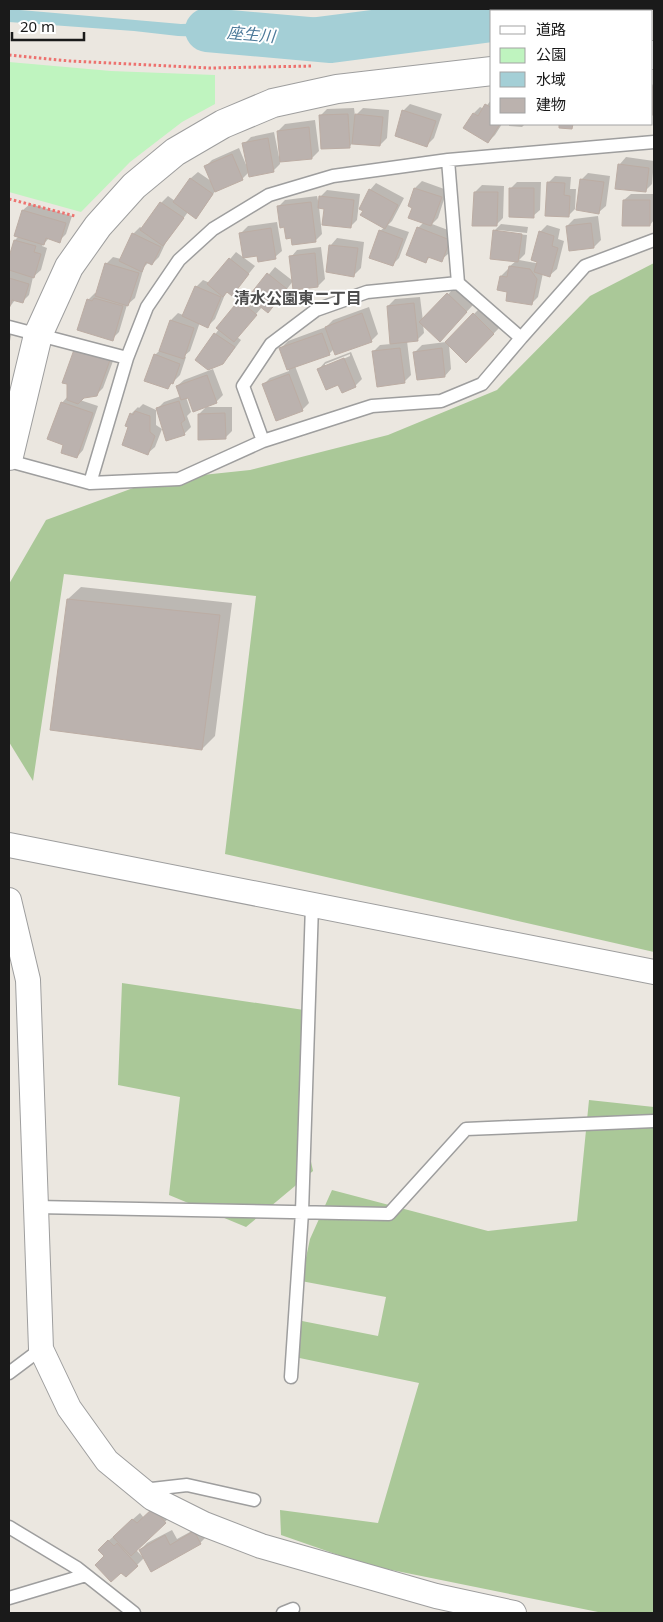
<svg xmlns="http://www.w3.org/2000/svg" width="663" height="1622" viewBox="0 0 663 1622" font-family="'Noto Sans','Noto Sans JP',sans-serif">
<rect width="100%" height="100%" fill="#ebe7e0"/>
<!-- forest -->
<path fill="#aac898" d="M654,263v689l-429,-98 31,-258 -192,-22 -31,207 -24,-39v-158l37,-64 109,-40 95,-10 138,-35 109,-45 93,-94z
M122,983l182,27 -4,100 13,61 -67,56 -77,-32 11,-98 -62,-12z
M589,1100l65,7v506h-51l-236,-48 -86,-30 -1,-25 98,13 41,-140 -129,-27 7,-36 81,16 8,-39 -85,-16 9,-42 22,-49 156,41 89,-10z"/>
<!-- park -->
<path fill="#bff4bf" d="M9,62l102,9 104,4v29l-33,18 -52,40 -49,50 -72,-20z"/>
<!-- water -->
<path fill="#a4cfd6" d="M9,9l172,15 64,-2 64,-4 70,-9h235l-20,2h-102v11l-49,1 -205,15 -60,-2 -44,-5 -125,-9z"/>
<!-- shadow -->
<path fill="#0003" fill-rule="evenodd" d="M654,83v30l-2,1v-29z
M492,99v25h10l-7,11 -7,7 -14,-29 6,-6 4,2z
M410,104l32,10 -8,24 -7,7 -24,-34z
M354,108l1,8 8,-8 26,2 -2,28 -7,7 -27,-2 -4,4 -29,-31 7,-7z
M315,120l4,31 -7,7 -32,3v3l-7,7 -24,1 -7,7 -26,11 -14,20 -6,7 -8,-5 -22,30 -7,15 -7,7 -3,-2 -5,5 -9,31 -8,7 -8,27 -7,7 -24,-39 7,-7 2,1 9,-30 7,-7 8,2 12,-25 7,-7 3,2 18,-26 7,-7 7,5 16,-23 7,-6 13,9 -6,-14 7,-7 27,-12 8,19 -3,-23 7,-7 23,-5 5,25h2l-3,-26 7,-7z
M509,124h16l-3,3 -13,-1z
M626,157l28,4 -2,23 -7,7 -25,-27z
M588,173l22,3 -4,30 -7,6 -18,-32z
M555,176l16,1 -1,12h6l-1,20 -7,7 -20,-33z
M422,181l25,9 -9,28 -6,6 24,9 -8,21 -7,6 -10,-4 -5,5 -8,-33 6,-6 -11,-15 -4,-1 6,-18z
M517,182h24l-1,28 -7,6 -22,-28z
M376,183l28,15 -12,23 -4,4 21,7 -10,26 -7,7 -12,-34 5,-4 -21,-17 6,-20z
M482,185l22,1 -1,32 -7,7 -21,-33z
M327,190l33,4 -3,26 -7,7 -25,-19 -6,-1 3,27 -7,7 -23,-4 -7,-11 -7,-19 7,-7 32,-4 2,9 2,-9z
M631,194h23v26l-4,5 -26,-25z
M30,204l42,12 -6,18 -7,7 -10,-3 -7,8 5,2 -6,22 -8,7 -4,18 -7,7 -7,-2 -6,8v-47l6,-21 4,-4 4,-26z
M598,216l3,24 -7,7 -27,-21 7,-7z
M277,222l5,29 -7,6 -17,-3 -17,-21 7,-7z
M501,224l27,3 -1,6 -29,-3v2l29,3 -2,19 -6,6 22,4 -1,-32 7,-7 13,4 -2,10 6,2 -7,28 -7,6 -7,-2 -5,24 -7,7 -22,-13 -8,-15 7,-7 2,1v-4l6,-5 -22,-30z
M337,238l27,4 -3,26 -7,7 -27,-4 4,-26z
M321,247l4,32 -7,7 -27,-29 6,-7z
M236,252l19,14 -17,21 -12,5 -11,27 -7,7 -8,-4 -10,29 -6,5 2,1 -6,18 -12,12 -13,-32 6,-6 10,-29 7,-7 5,2 13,-28 7,-7 7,3z
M275,267l18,14 -18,24 -7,7 -6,-5 -25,30 4,3 -11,15 -7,7 -27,-2 44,-59 6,-7 4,3z
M455,287l18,18 -33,35 -17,-16 1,9 -7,7 -10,1 4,34 -7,7 -31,-30 7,-7 11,-1 -3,-38 7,-7 25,-2 3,24z
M369,307l9,27 -7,7 -37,8 -5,5 -34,12 14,37 -7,7 -39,-25 7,-7 19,-7 -8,-23 7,-7 38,-14 7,-7z
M480,308l20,19 -34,35 -17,-17 2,24 -6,7 -30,-24 7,-7 24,-3z
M9,330l3,1 -3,15z
M351,352l11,27 -7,7 -16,-3 -20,-14 6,-7zM350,354v2l-25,11v-3z
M116,353l-13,35 -7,7 -13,2 -3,3 18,6 -15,44 -6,7 -12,-13 -3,-41 6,-7v-12z
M213,369l10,26 -7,7 -27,-6 -3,1 5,15 -4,4 4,11 -7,7 -27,-25 7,-7 17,-6 -4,-10 7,-6z
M143,404l13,6v15l6,4 -7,18 -7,6 -18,-27 1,-12 7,-7 1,1z
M206,407h26v24l-7,7 -26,-24z
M81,587l151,16 -17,133 -13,13 -134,-150z
M160,1502l12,13 -36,35 8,8 -4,-8 7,-7 25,-13 5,9 24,-13 6,10 -7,7 -56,15 -18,18 -20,-20v-13l34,-30 4,5z"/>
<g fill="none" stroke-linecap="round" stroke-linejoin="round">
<!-- river -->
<path stroke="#a4cfd6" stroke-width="44" d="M207,30l124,11 161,-21"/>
</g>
<!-- building -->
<path fill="#bbb2ae" stroke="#bcada4" d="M652,87h2v28h-2z
M485,104l7,4v16h8l-12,19 -25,-15 10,-15 5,3z
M402,110l34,11 -9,26 -32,-11z
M348,114l2,34 -29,1 -2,-34z
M355,114l28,3 -3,29 -28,-2z
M559,124h14l-1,5 -13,-1z
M309,127l3,32 -32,3 -3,-31z
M268,138l6,34 -25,5 -7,-34z
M232,154l11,26 -28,12 -11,-26z
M618,164l31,4 -3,24 -31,-3z
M190,178l23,16 -17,25 -23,-17z
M580,179l24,3 -5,32 -23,-4z
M547,182l18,1 -1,12 6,1 -1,21 -24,-1z
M414,188l28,9 -11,29 -23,-8 4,-10 -4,-2z
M509,188h25v30l-25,-1z
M369,189l29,16 -13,24 -25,-14 3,-4 -4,-2z
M474,192h24l-1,34h-25z
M319,196l35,4 -3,28 -29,-3 2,-16 -6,-1z
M623,200h27v26h-28z
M160,202l24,16 -21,28 -23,-16z
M311,202l5,40 -24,3 -1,-7 -5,1 -2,-12 -4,1 -3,-22z
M22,210l44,13 -6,20 -14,-5 -2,7 -30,-9z
M591,223l3,25 -25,3 -3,-25z
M417,227l33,13 -8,22 -14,-5 -2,6 -20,-8z
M271,228l5,31 -18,3 -1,-6 -14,2 -4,-25z
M379,230l24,9 -10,27 -24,-8z
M493,230l29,4 -4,28 -28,-3z
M539,231l15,5 -2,10 6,2 -8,29 -16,-5 3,-10 -6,-2z
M132,233l29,14 -9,18 -6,-3 -4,10 -23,-11z
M14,240l22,6 -2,6 7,2 -7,24 -25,-8v-13z
M329,245l29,3 -4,29 -28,-5z
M315,253l3,34 -25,3 -4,-34z
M229,258l20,16 -17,22 -5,-4 -4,5 -16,-13z
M105,263l34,10 -11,33 -33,-10z
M509,266l21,3 7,10 -5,26 -26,-4 1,-9 -10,-2 3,-14 7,1z
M267,273l20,16 -19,24 -20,-16z
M9,278l20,6 -6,19 -11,-3 -3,9z
M195,286l26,11 -13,31 -26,-12z
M447,293l20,19 -27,30 -21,-20z
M94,298l29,8 -10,35 -36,-11 10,-31 5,2z
M239,300l18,15 -23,27 -18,-14z
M414,303l4,38 -28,3 -3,-38z
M362,313l10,29 -37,13 -10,-28z
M473,313l21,21 -28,29 -21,-21z
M170,320l24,8 -10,31 -25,-8z
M214,333l21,14 -12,17 -15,6 -13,-10z
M322,333l8,22 -43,15 -8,-22z
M75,347l35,13 -13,36 -13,2 -6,6 -11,-4v-16l-5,-1z
M400,348l5,35 -28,4 -5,-36z
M442,348l3,29 -28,3 -4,-28z
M154,354l26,10 -7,20 -2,-1 -3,6 -24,-8z
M344,358l12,29 -14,6 -4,-8 -12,5 -9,-21z
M289,374l14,37 -27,10 -14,-37z
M207,375l10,28 -24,9 -5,-14 -7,2 -5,-14z
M179,401l6,19 -4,3 4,12 -19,6 -10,-33z
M61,402l32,11 -16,45 -16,-5 2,-8 -16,-6z
M135,411l15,5v16l5,4 -7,19 -26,-10 6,-18 -3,-1 5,-13 3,2z
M225,413l1,26 -28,1v-26z
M67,599l153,16 -18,135 -152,-20z
M153,1508l13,15 -35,33 -18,-19 19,-18 5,4z
M194,1531l7,13 -50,28 -12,-22 26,-15 5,10z
M108,1540l6,6 3,-3 21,23 -12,11 -5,-4 -10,9 -16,-17 9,-9 -6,-6z"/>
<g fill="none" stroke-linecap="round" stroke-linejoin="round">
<!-- service casing -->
<g stroke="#9e9e9e" stroke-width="15">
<path id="service" d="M448,160l10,123 63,55
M9,327l118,31
M263,441l-20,-55 28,-42 45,-34 51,-18 91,-9
M9,461l81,22 89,-4 84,-38 109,-35 69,-5 41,-17 39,-46 64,-72 69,-26
M90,483l37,-125 20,-51 32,-47 34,-31 56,-34 64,-19 115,-16 206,-18
M36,1207l353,7 77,-85 188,-8
M9,1373l32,-24
M291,1377l11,-165 10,-307
M143,1490l44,-5 67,15
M9,1527l68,41 57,45
M9,1598l77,-23
M283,1613l10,-4"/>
</g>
<!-- minor casing -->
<g stroke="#9e9e9e" stroke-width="26">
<path id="minor" d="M9,845l645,127
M9,900l19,80 13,369 28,59 38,53 45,37 52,26 57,22 175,50 78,17"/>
</g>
<!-- tertiary casing -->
<g stroke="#9e9e9e" stroke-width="30">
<path id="tertiary" d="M652,55h2
M9,456l29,-121 31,-68 29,-41 36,-40 41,-34 48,-28 50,-21 64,-14 155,-18"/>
</g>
<!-- path -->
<path stroke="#ed726f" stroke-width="3" stroke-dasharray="2.5 2.5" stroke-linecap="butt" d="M9,55l61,6 140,7 103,-2
M9,199l66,17"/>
<!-- service -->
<use href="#service" stroke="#fff" stroke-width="12"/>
<!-- minor -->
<use href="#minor" stroke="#fff" stroke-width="24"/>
<!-- tertiary -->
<use href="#tertiary" stroke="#fff" stroke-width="28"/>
</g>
<g text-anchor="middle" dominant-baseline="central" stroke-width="4" stroke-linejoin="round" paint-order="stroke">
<!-- water labels -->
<g font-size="16" font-style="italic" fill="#4d7a9a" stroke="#fff">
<text transform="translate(251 34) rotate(5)">座生川</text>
</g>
<!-- neighbourhood labels -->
<g font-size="16" font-weight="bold" fill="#4d4d4d" stroke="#fff">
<text x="298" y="298">清水公園東二丁目</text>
</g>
</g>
<!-- border -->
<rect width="663" height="1622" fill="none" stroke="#1a1a1a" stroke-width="20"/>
<!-- legend -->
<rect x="490" y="10" width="162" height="115" fill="#ffffff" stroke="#a3a3a3"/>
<rect x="500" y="26" width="25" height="8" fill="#ffffff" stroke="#a3a3a3"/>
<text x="536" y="35" font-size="15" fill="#1a1a1a">道路</text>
<rect x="500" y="48" width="25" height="15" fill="#bff4bf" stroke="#a3a3a3"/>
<text x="536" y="60" font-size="15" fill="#1a1a1a">公園</text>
<rect x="500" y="72" width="25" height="15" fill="#a4cfd6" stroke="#a3a3a3"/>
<text x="536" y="85" font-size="15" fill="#1a1a1a">水域</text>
<rect x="500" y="98" width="25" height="15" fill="#bbb2ae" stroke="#a3a3a3"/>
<text x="536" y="110" font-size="15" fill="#1a1a1a">建物</text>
<!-- scale -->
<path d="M12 32v8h72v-8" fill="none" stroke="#1a1a1a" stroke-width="2.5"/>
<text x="20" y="32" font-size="15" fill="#1a1a1a" stroke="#ffffff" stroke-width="4" paint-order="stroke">20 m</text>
</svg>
